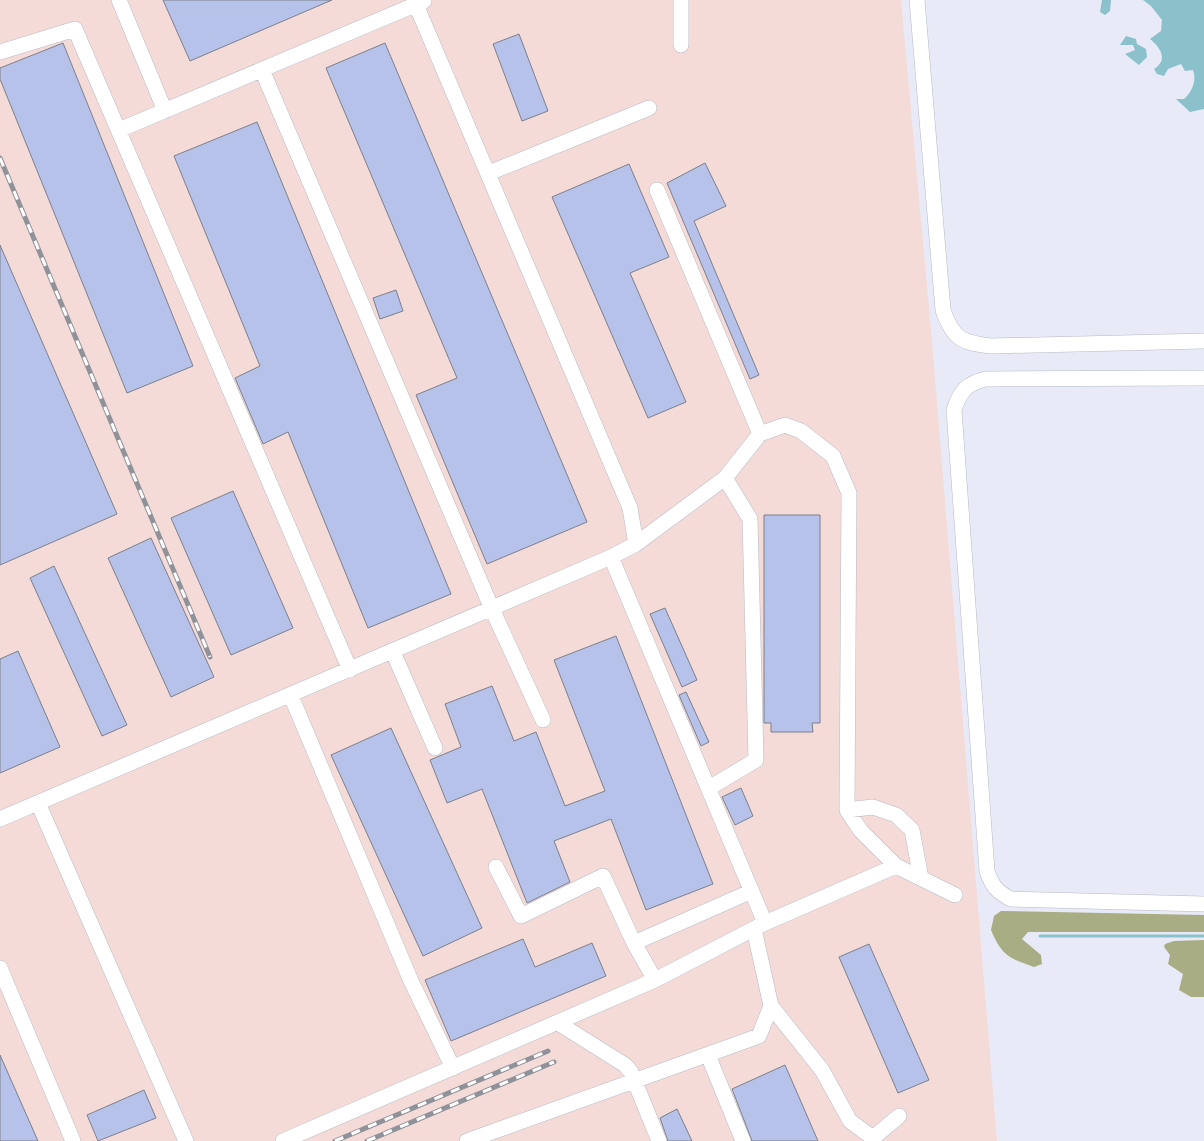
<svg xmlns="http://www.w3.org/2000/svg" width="1204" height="1141" viewBox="0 0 1204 1141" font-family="'Golos Text',sans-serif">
<rect width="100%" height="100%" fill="#e8ebf7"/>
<!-- industrial -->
<path fill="#f5dbd8" d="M0,0h901l31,341 65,800h-997z"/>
<!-- forest -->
<path fill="#a9ad83" d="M1001,911l203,4v17h-176l-6,7 19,16 1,9 -8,3c-25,-9 -32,-11 -43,-37l3,-14z
M1204,940v57h-13l-12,-7 4,-16 -15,-10 2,-9 -6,-8 1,-3 9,-3z"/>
<!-- water -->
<path fill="#8ac1cb" d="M1102,0h9l-1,11 -5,4 -5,-3z
M1143,0h61v109l-14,3 -14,-13h8c8,-7 13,-19 9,-29l-8,1 -4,-7 -13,5 -4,7 -7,-2 -3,-5c15,-9 6,-22 -4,-30l11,-8 1,-11 -11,-14z
M1126,36l10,3 1,5 9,5 1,8 -8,8 -14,-11 10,-4 -2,-5h-13z"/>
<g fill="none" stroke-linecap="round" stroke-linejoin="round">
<!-- stream -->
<path stroke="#8ac1cb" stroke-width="3" d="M1040,936h164"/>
</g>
<!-- building -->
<path fill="#b6c2ea" stroke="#7c7f8a" d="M163,0h169l-142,61z
M519,34l29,77 -26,10 -29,-77z
M63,43l130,323 -66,27 -127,-314v-11z
M385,43l202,479 -100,42 -71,-169 41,-17 -131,-310z
M257,122l194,472 -83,34 -80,-196 -25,12 -28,-66 25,-12 -86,-210z
M705,163l21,43 -32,15 65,154 -9,4 -83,-196z
M629,164l40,93 -39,16 56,129 -38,16 -96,-221z
M0,245l117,269 -117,51z
M396,290l7,21 -23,8 -7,-21z
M233,491l60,137 -62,27 -60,-137z
M764,515h56v208h-8l1,9h-42v-9h-7z
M151,538l63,139 -43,20 -63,-139z
M54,566l73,159 -25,11 -72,-158z
M665,608l32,72 -15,7 -32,-73z
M616,636l97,248 -67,26 -35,-91 -57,22 16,41 -43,21 -45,-114 -35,14 -17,-43 31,-13 -16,-43 47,-18 22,55 22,-9 29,74 40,-15 -51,-131z
M18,651l42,96 -60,26v-114z
M686,692l23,50 -8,4 -22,-51z
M391,728l91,200 -59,28 -92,-201z
M741,788l12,28 -18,9 -13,-28z
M523,939l12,28 57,-24 14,33 -155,65 -26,-61z
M869,944l60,136 -31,13 -59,-136z
M0,1055l38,86h-38z
M785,1065l33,76h-66l-20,-52z
M144,1090l12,28 -58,23 -11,-26z
M677,1109l15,32h-24l-8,-23z"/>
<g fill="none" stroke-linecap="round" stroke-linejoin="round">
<!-- minor casing -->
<g stroke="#b6bac5" stroke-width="16">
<path id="minor" d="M119,0l46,111
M414,0l216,508 6,36
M917,0l26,310c10,29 19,33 48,36l213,-5
M681,45v-45
M0,52l75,-23 275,641
M262,70l230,539 51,111
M119,130l305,-129
M489,173l160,-65
M657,190l103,244
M1204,378l-218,1c-19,4 -26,12 -32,31l33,461c5,15 10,21 24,28l193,5
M611,557l154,366 131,-57 59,29
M393,652l42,96
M291,696l120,285 42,87
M709,788l47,-28 -6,-241 -25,-41
M38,803l148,338
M847,810l26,-3 23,8 16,15 9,48
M0,819l611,-262 25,-13 89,-66 35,-44 25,-9 16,6 32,25 16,37 -2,317 14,21 35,35
M496,867l25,49 82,-40 31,67 21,37
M634,943l118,-52
M0,968l73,173
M771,1006l51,64 28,51 23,17 26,-22
M558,1023l67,42 6,7 28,69
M708,1055l35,86
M283,1141l372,-161 110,-57
M467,1141l292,-105 12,-30 -17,-77"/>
</g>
<!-- minor -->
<use href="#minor" stroke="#fff" stroke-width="15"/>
<!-- rail casing -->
<g stroke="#90929a" stroke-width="5">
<path id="rail" d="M0,158l210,499
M335,1141l213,-90
M367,1141l187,-79"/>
</g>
<!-- rail -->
<use href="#rail" stroke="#fff" stroke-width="3" stroke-dasharray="9" stroke-linecap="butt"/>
</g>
</svg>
